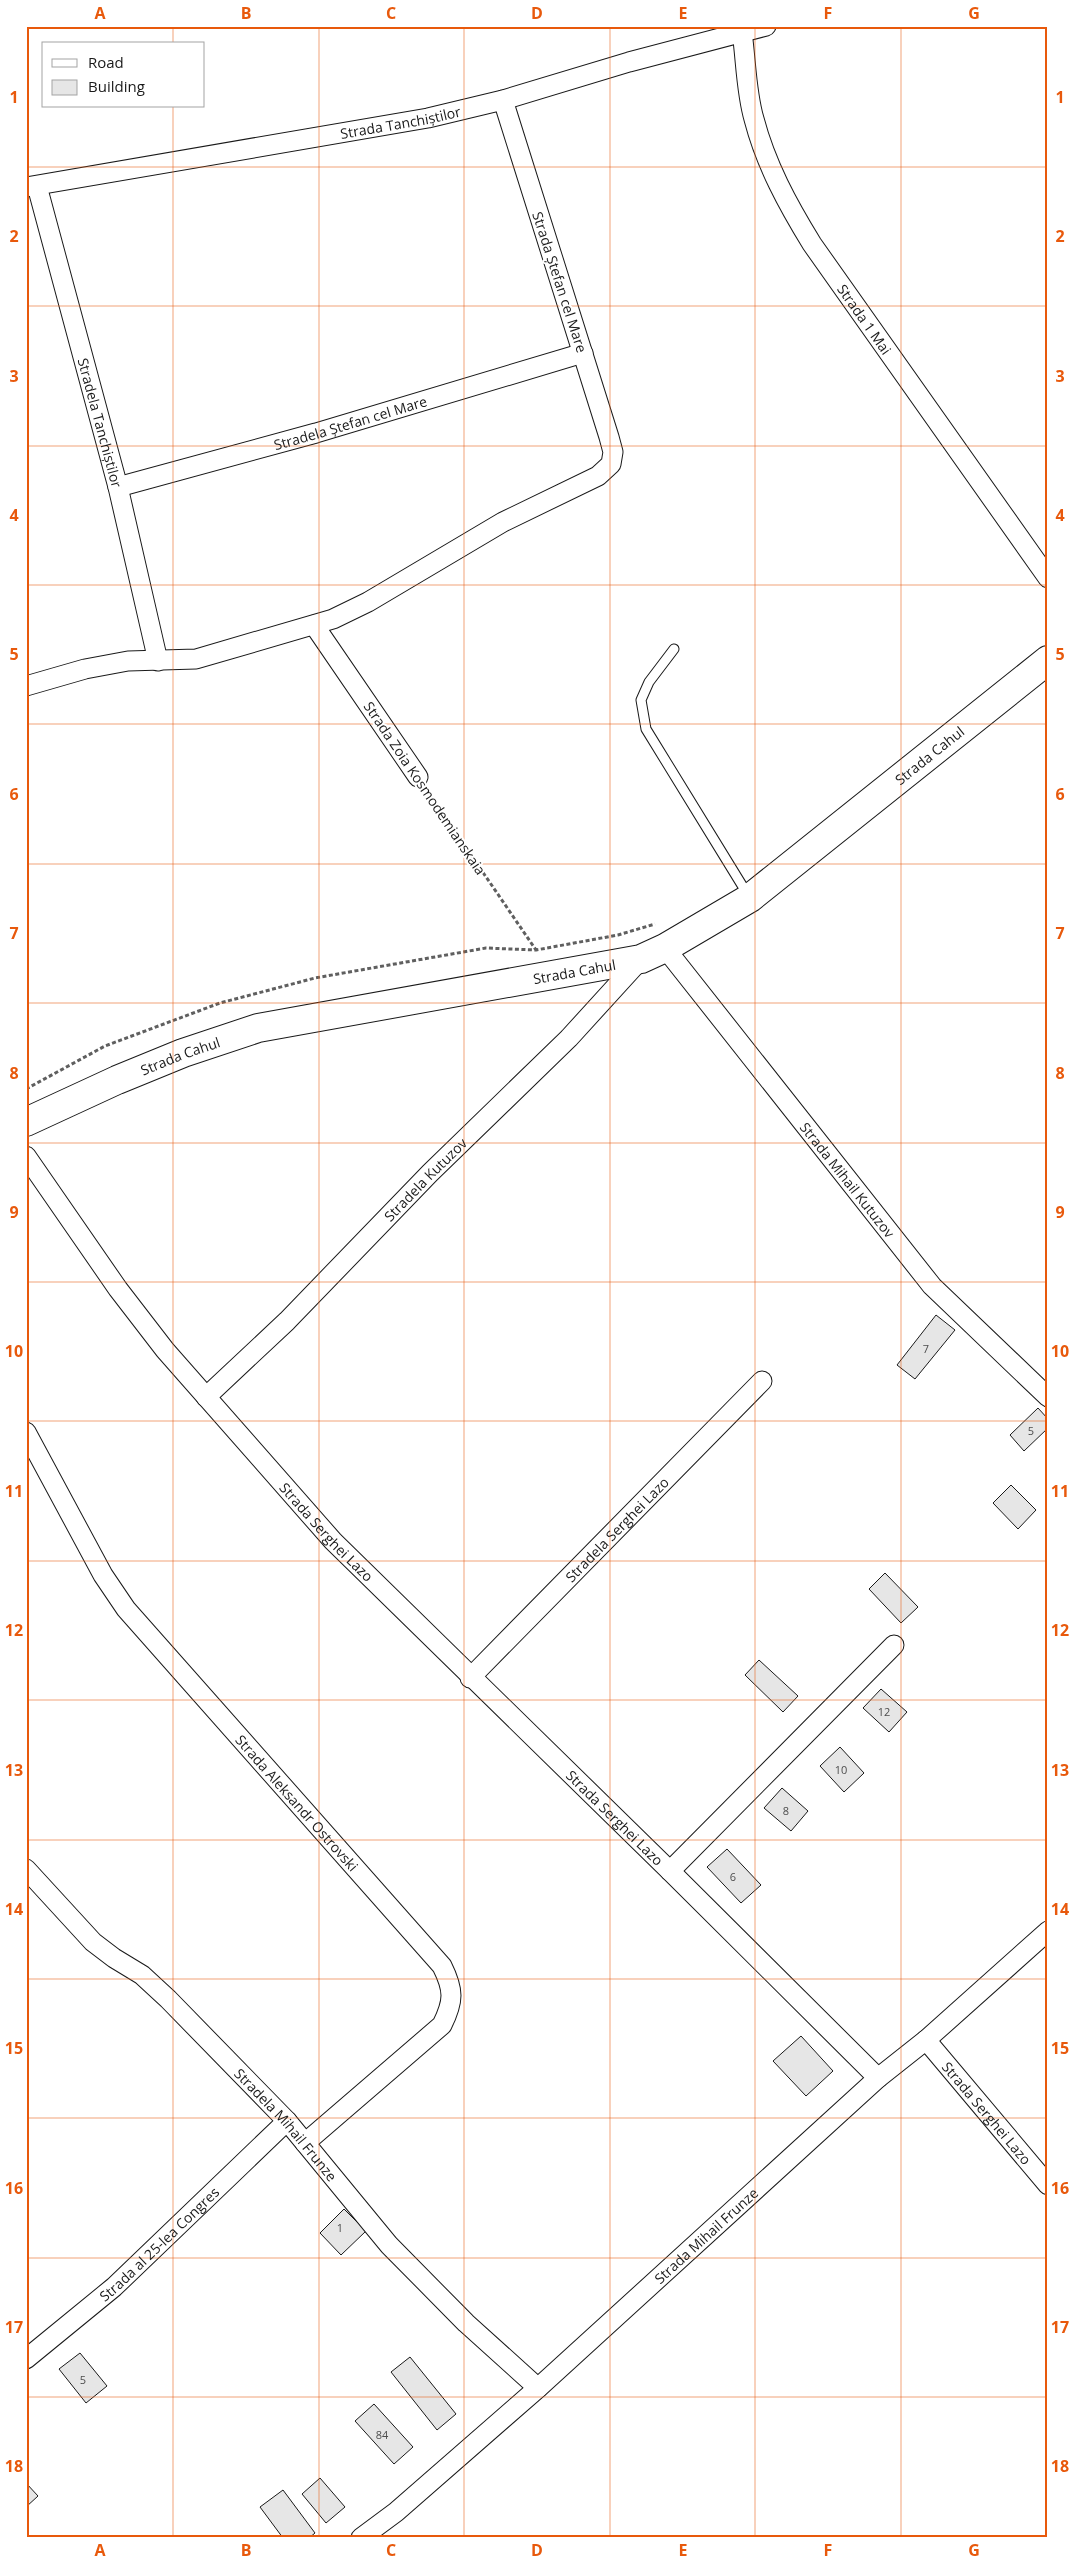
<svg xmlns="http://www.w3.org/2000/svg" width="1074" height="2564" viewBox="0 0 1074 2564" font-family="'Open Sans',sans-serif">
<rect width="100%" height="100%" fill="#fff"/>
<!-- building -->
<path fill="#e6e6e6" stroke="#1a1a1a" d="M936,1315l19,15 -40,49 -18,-14z
M1038,1408l10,11v9l-24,23 -14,-16z
M1011,1485l25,25 -18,19 -25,-26z
M885,1573l33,34 -17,16 -32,-34z
M759,1660l39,36 -15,16 -38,-37z
M881,1689l26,23 -18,20 -26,-24z
M840,1747l24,26 -20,19 -24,-26z
M782,1788l26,23 -17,20 -27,-23z
M727,1849l34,36 -20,18 -34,-36z
M801,2036l32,35 -27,25 -33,-35z
M344,2209l22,22 -25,24 -21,-22z
M80,2353l27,33 -21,17 -27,-34z
M410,2357l46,57 -19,16 -46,-58z
M374,2404l39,43 -19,17 -39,-43z
M320,2478l25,29 -19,16 -24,-29z
M26,2483l12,13 -12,11z
M283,2490l32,43 -6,5h-26l-23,-31z"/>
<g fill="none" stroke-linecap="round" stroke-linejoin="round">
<!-- service casing -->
<g stroke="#1a1a1a" stroke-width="11">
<path id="service" d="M674,649l-25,33 -8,18 5,29 102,166"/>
</g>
<!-- minor casing -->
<g stroke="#1a1a1a" stroke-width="21">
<g id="minor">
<path id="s1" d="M742,32c4,28 4,60 12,87 12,46 34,86 58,125l236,334"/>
<path id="s2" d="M37,186l81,301 40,174"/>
<path id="s3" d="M26,187l402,-69 75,-18 126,-38 137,-36"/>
<path id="s4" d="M118,487l198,-54 267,-80"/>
<path d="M314,625l104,152"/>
<path d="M26,686l59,-17 43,-8 68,-2 137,-40 35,-17 135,-80 95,-46 13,-12 2,-12 -4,-15 -106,-337"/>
<path id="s5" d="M665,948l267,338 116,111"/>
<path id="s6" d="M26,1156l92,133 47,61 168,191 337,330 208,207"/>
<path id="s7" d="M206,1397l81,-76 143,-148 139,-135 72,-79"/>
<path id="s8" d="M26,1432l77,143 23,34 316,357c12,24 12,35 0,59l-137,118"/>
<path id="s9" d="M470,1678l292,-297"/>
<path id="s10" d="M26,1869l67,73 21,16 28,17 26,24 119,122 102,124 77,78 72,65"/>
<path d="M670,1871l224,-226"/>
<path id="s11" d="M926,2040l122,145"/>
<path id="s12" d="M26,2359l88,-72 173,-166"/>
<path id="s13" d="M361,2538l35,-26 142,-124 340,-310 48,-38 122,-109"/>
</g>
</g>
<!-- primary casing -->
<g stroke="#1a1a1a" stroke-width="30">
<g id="primary">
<path id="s14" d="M26,1122l91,-42 66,-27 75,-25 383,-69 24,-11 85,-50 298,-238"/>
</g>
</g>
<!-- path -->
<path stroke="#5f5f5f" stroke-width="3" stroke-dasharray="4 2.5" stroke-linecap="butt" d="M428,792l108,158
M26,1089l79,-43 115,-43 95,-25 171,-30 50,2 82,-15 37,-11"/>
<!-- service -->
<use href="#service" stroke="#fff" stroke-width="9"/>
<!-- minor -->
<use href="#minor" stroke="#fff" stroke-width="19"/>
<!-- primary -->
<use href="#primary" stroke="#fff" stroke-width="28"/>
</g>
<!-- grid -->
<path fill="none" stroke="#e8590c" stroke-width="1" stroke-opacity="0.55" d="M173,26v18M319,26v2512M464,26v2512M610,26v2512M755,26v2512M901,26v2512M173,106v2432M26,167h1022M26,306h1022M26,446h1022M26,585h1022M26,724h1022M26,864h1022M26,1003h1022M26,1143h1022M26,1282h1022M26,1421h1022M26,1561h1022M26,1700h1022M26,1840h1022M26,1979h1022M26,2118h1022M26,2258h1022M26,2397h1022"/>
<g text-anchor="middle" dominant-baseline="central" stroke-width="4" stroke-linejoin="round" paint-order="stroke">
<!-- number labels -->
<g font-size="11" fill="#4d4d4d">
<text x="926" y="1348">7</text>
<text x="1031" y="1430">5</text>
<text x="884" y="1711">12</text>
<text x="841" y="1769">10</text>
<text x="786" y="1810">8</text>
<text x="733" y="1876">6</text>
<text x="340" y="2227">1</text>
<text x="83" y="2379">5</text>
<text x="382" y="2434">84</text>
</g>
<!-- street labels -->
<g font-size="14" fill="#1a1a1a" stroke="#fff">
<text stroke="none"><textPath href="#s3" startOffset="380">Strada Tanchiștilor</textPath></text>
<text transform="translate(560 282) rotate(72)">Strada Ștefan cel Mare</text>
<text stroke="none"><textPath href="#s1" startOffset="318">Strada 1 Mai</textPath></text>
<text stroke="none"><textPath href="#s2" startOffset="245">Stradela Tanchiștilor</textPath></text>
<text stroke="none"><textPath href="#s4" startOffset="241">Stradela Ștefan cel Mare</textPath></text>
<text stroke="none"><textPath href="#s14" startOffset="994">Strada Cahul</textPath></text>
<text transform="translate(425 788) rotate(56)">Strada Zoia Kosmodemianskaia</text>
<text stroke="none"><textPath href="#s14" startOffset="572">Strada Cahul</textPath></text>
<text stroke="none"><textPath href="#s14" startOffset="168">Strada Cahul</textPath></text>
<text stroke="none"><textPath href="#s7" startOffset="309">Stradela Kutuzov</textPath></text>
<text stroke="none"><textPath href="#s5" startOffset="295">Strada Mihail Kutuzov</textPath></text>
<text stroke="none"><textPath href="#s9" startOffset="209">Stradela Serghei Lazo</textPath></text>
<text stroke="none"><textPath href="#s6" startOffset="482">Strada Serghei Lazo</textPath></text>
<text stroke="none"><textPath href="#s8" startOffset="462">Strada Aleksandr Ostrovski</textPath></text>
<text stroke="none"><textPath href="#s6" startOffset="888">Strada Serghei Lazo</textPath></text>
<text stroke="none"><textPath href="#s11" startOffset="95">Strada Serghei Lazo</textPath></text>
<text stroke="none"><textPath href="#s10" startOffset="366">Stradela Mihail Frunze</textPath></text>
<text stroke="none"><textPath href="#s13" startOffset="459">Strada Mihail Frunze</textPath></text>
<text stroke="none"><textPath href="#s12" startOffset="176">Strada al 25-lea Congres</textPath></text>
</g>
</g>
<!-- border -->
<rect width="1074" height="2564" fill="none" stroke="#ffffff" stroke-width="55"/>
<!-- legend -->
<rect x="42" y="42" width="162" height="65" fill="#ffffff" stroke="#a3a3a3"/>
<rect x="52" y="59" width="25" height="8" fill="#ffffff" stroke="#a3a3a3"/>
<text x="88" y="68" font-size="15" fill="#1a1a1a">Road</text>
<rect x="52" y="80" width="25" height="15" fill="#e6e6e6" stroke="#a3a3a3"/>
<text x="88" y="92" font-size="15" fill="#1a1a1a">Building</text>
<rect x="28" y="28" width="1018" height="2508" fill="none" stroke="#e8590c" stroke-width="2"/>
<g font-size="16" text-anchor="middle" font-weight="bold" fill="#e8590c">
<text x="100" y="19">A</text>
<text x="246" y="19">B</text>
<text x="391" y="19">C</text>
<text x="537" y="19">D</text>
<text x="683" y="19">E</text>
<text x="828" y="19">F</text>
<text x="974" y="19">G</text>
<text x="14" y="103">1</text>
<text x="1060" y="103">1</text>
<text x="14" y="242">2</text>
<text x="1060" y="242">2</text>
<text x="14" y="382">3</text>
<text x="1060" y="382">3</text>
<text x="14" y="521">4</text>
<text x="1060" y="521">4</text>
<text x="14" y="660">5</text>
<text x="1060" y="660">5</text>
<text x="14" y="800">6</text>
<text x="1060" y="800">6</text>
<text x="14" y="939">7</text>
<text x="1060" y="939">7</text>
<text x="14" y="1079">8</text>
<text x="1060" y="1079">8</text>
<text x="14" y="1218">9</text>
<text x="1060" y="1218">9</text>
<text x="14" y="1357">10</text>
<text x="1060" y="1357">10</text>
<text x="14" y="1497">11</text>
<text x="1060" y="1497">11</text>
<text x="14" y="1636">12</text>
<text x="1060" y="1636">12</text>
<text x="14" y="1776">13</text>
<text x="1060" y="1776">13</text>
<text x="14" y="1915">14</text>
<text x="1060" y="1915">14</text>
<text x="14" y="2054">15</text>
<text x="1060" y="2054">15</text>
<text x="14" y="2194">16</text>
<text x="1060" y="2194">16</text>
<text x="14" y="2333">17</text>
<text x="1060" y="2333">17</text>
<text x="14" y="2472">18</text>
<text x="1060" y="2472">18</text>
<text x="100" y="2556">A</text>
<text x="246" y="2556">B</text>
<text x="391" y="2556">C</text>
<text x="537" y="2556">D</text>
<text x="683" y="2556">E</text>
<text x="828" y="2556">F</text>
<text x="974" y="2556">G</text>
</g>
</svg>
